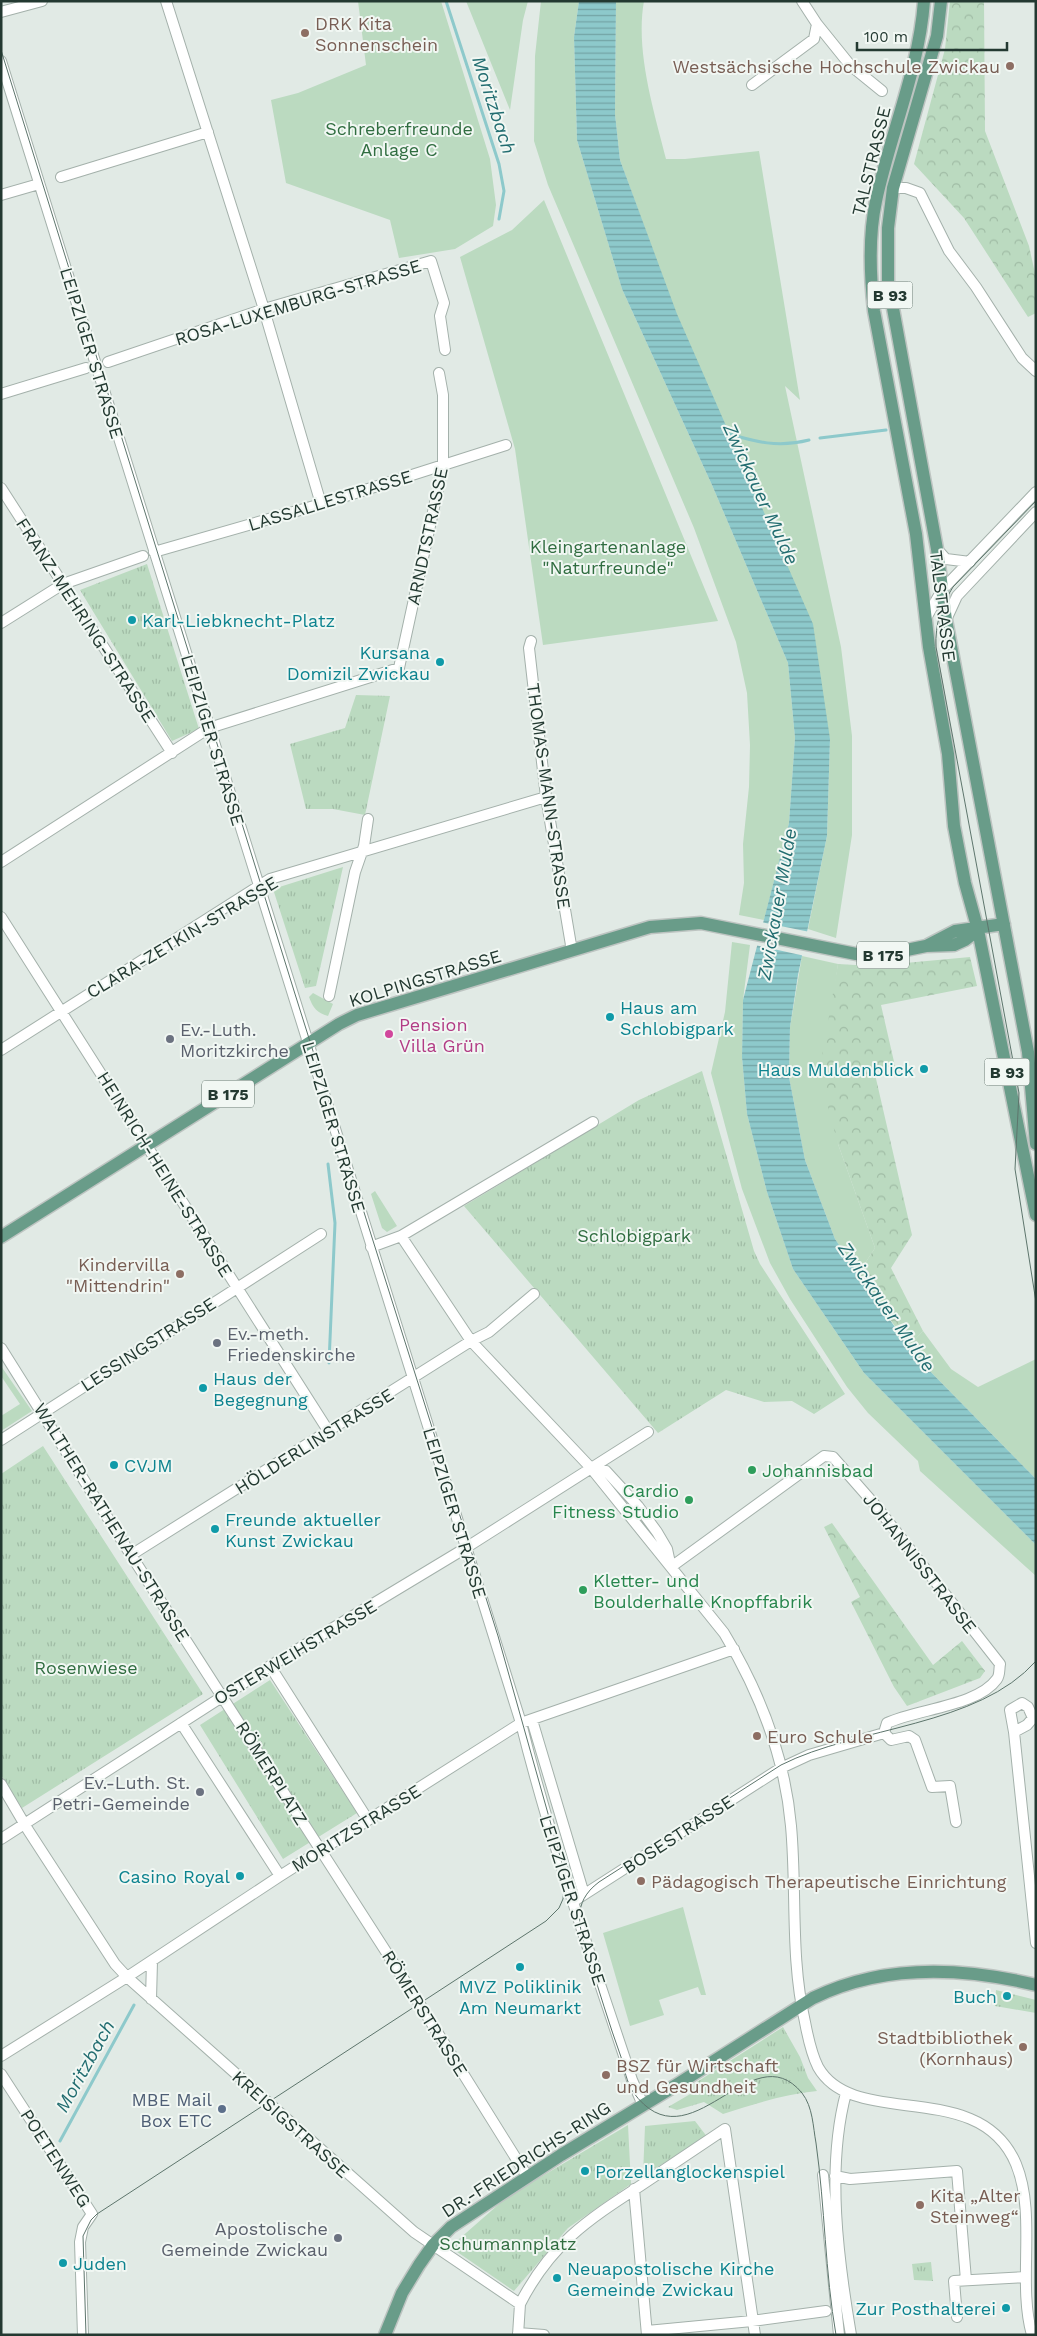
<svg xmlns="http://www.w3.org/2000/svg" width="1037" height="2336" viewBox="0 0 1037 2336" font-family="'Work Sans',sans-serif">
<defs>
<pattern id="forest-crowns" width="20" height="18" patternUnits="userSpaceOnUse" patternTransform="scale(1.25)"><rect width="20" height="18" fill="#bbdac0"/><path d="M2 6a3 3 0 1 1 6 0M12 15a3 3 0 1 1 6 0" fill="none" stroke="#a0bca5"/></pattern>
<pattern id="park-tufts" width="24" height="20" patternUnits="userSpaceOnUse" patternTransform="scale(1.25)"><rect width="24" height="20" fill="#bbdac0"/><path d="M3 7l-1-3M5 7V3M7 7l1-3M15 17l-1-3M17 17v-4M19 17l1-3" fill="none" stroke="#a0bca5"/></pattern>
<pattern id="water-rules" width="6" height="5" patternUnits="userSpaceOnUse" patternTransform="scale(1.25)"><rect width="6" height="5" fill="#8dc9cb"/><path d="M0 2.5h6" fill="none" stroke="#73a4a5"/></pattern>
</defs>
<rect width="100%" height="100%" fill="#e1eae5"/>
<!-- green -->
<path fill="#bbdac0" d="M358,1h83l49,158 6,46 -3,21 -38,23 -56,9 -9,-38 -104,-37 -15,-83 27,-7 68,-28z
M466,1h62l-5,19 -13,90z
M541,1h38l-5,36 3,103 45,149 90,196 76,178 7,75 -6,85 -25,97 -25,-5 5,-32 -1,-39 6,-57 1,-42 -3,-52 -11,-51 -42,-114 -146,-343 -14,-44 1,-85z
M616,1h28c-9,50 10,110 22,158h19l74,-8 41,249 -15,-14 56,261 11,89v99l-16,103 -28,-9 19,-93 3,-97 -210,-579 -5,-46z
M544,200l174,421 -175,24 -28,-196 -55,-192 52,-27z
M732,942l18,3 -7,55 -1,57 5,57 20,78 26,77 71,104 172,172v31l-116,-105 -2,-10 -50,-48 -21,-26 -57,-88 -20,-36 -28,-74 -31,-116 14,-61z
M802,956l36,8 -6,45 6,135 37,104 -17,26 -23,-35 -30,-79 -16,-83 1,-50z
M313,993l20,11 -5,12c-11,-3 -15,-8 -19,-19z
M375,1191l22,35 -10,6 -5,-4 -11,-34z
M923,1331l28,38 27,18 58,-28v120l-117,-119 -10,-14z
M1,1366l31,45 -31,20v-15l19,-12 -19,-28z
M683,1907l23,88h-5l-3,-8 -39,13 5,15 -34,11 -27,-93z"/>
<!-- forest -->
<path fill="url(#forest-crowns)" d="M950,1h34l1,130 44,115 7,32v35l-8,4 -64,-99 -50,-54 31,-115z
M970,957l7,29 -96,19 14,61 -21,4 38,165 -21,33 32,63 -14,15 -51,-72 17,-26 -37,-104 -19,-70 19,-110 35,2z
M832,1523l101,142 29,-24 23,30 -5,7 -73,28 -13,-19 -43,-85 9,-5 -36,-70z"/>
<!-- park -->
<path fill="url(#park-tufts)" d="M147,564l52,165 -27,12 -92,-151z
M356,695l34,1 -25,119 -32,-6h-27l-16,-65 55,-16z
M343,867l-27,119 -11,2 -32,-99z
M702,1071l52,180 6,13 85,130 -31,20 -22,-13 -28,1 -38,-12 -68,43 -194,-227 175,-106z
M43,1446l160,248 -181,114 -21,-33v-301z
M270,1680l87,133 -74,46 -83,-134z
M996,1990l40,10v13l-41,-7z
M783,2027l17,30 8,21 9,13c-32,3 -63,13 -94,23l-19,-12 -27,8 -9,-3 24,-14 -3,-6z
M695,2121l13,17 -65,37 2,-49z
M628,2125l3,59 -63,44 -54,63 -64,-44 57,-50z
M931,2262l2,19 -19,-1 -2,-16z"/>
<!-- water -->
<path fill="url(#water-rules)" d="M579,1h37l-1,113 5,46 57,154 136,310 17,115 -3,97 -29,139 -8,52 -1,50 16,83 30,79 52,77 32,44 117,119v66l-172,-172 -71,-104 -26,-77 -20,-78 -5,-57 1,-57 46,-177 6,-85 -7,-75 -76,-178 -90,-196 -45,-149 -3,-103z"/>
<!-- pier -->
<path fill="#e1eae5" d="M761,922l49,10 -5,24 -50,-11z"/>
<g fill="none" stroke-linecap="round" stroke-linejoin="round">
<!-- stream -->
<path stroke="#8dc9cb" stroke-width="3" d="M446,1l53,163 5,27 -5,28
M726,433c30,9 52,15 83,7
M820,438l66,-8
M328,1164l7,59 -6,140
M60,2141l74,-136"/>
<!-- minor casing -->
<g stroke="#a4b1ab" stroke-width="12">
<path id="minor" d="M166,1l96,302 59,201
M1,12l41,-11
M817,24l33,41 32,26
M1,61l520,1662c30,121 72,239 111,357l11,25
M752,85l62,-46 3,-15 -15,-23
M61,177l147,-45
M893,188h13l14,5 29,58 27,36 46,71 14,13
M1,195l38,-11
M108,362l156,-53 167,-48 13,42 -4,13 5,34
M1,394l85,-26
M1,488l171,265
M937,549l9,10 24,3
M154,552l167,-48 185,-59
M926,618l16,-28 94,-98
M946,620l11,-24 79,-84
M1,623l62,-39 80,-28
M531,641l-2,7 17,149 26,154
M1,862l208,-134 190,-60 44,-202v-71l-4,-22
M1,917l328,515
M329,996l26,-124 9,-26 4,-27
M1,1050l269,-171 276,-82
M401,1236l70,105 120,127 133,165c35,58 61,125 67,193 6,65 -1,131 14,196 3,16 6,31 13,45 36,64 161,9 198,97 21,51 1,118 16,171
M371,1247l30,-11 192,-114
M1,1348l130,207 288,448 108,173
M1,1440l320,-206
M591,1468l15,3 32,35 19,26 10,17 3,14
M131,1555l340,-214 18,-9 45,-38
M671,1567l153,-111 9,1 43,49 124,158c-1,5 0,11 -3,15 -19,27 -80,30 -110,44l-3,10
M270,1666l98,154
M532,1720l51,171
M181,1723l99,153
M1014,1732l13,-7 6,-7 -5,-11 -6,-4 -12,7 4,22 22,211
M884,1733l7,7 18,-4 6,4 17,47 18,-1 6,36
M1,1784l27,46 87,134 12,13 287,255 106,72 -2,31
M1,1839l269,-173 194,-117 184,-117
M574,1901l207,-133 28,-13 75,-22
M151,1999l1,-38
M1,2056l126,-79 153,-101 241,-153 213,-74
M1,2074l91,140 -9,13 -3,15 3,93
M846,2093c-20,75 -8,166 5,242
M823,2175l16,160
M835,2176l15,3 107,-8 9,109
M634,2189l13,146
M520,2304c30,-59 66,-83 120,-118 28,-19 57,-38 85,-57l30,206
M957,2317l-3,-36 72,-4
M647,2331l105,-10 74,-10
M518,2333l26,2"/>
</g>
<!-- major casing -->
<g stroke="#bdc4c1" stroke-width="15">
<path id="major" d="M924,1c-5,69 -34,133 -48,200 -8,36 -6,74 -2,110l42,223 13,113 19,107 6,72 11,57 13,47 58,285
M941,1l-4,35 -44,152 -5,40v53l49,268 9,71 82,432 8,92
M928,945l27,-14 49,-7
M1,1237l338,-213 18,-9 293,-88 51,-4 155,31 26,1 44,-9 28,-1 11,-5 13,-10
M385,2335l17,-42 17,-28 14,-20 18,-18 110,-72 117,-71 135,-86c69,-34 149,-31 223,-13"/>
</g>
<!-- minor -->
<use href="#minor" stroke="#fff" stroke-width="10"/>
<!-- major -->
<use href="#major" stroke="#699c89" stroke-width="12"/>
<!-- tram -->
<path stroke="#5d756c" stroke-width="1" d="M1,50l294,944 203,642 67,238 -2,25 -4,9 -13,13 -449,293 -6,6 -8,16 3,99
M1036,501l-83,86c-12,19 -18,37 -17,60l83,446 -4,76 21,133
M836,2335c-11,-63 -11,-128 -20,-192 -3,-16 -3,-36 -14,-50 -51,-62 -112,77 -169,-1 -6,-9 -9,-24 -12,-35 -12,-33 -22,-67 -33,-101 -9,-29 -17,-53 11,-74l182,-117c77,-39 197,-38 255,-104"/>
</g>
<!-- markers -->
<g fill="#8d6e63" stroke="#f1f7f3" stroke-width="2">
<circle cx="305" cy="33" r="5"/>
<circle cx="1010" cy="66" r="5"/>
<circle cx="180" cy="1274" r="5"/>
<circle cx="757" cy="1736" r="5"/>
<circle cx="641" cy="1881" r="5"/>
<circle cx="1023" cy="2047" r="5"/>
<circle cx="606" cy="2075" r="5"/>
<circle cx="920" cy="2205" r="5"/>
</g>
<g fill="#0f9aa8" stroke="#f1f7f3" stroke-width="2">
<circle cx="132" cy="620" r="5"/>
<circle cx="440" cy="662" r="5"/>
<circle cx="610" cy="1017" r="5"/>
<circle cx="924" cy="1069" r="5"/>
<circle cx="203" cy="1388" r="5"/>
<circle cx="114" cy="1465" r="5"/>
<circle cx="215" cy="1529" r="5"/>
<circle cx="240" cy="1876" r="5"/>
<circle cx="520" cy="1967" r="5"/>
<circle cx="1007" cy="1996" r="5"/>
<circle cx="585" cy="2171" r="5"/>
<circle cx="63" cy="2263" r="5"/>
<circle cx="557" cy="2278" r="5"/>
<circle cx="1006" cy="2308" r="5"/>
</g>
<circle fill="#d1479c" stroke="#f1f7f3" stroke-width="2" cx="389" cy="1034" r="5"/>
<g fill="#6b7280" stroke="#f1f7f3" stroke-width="2">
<circle cx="170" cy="1039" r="5"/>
<circle cx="217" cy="1343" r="5"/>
<circle cx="200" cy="1792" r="5"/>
<circle cx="338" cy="2238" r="5"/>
</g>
<g fill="#2e9e5b" stroke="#f1f7f3" stroke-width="2">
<circle cx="752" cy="1470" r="5"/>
<circle cx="689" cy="1500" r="5"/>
<circle cx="583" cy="1590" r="5"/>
</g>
<circle fill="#5c6f8a" stroke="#f1f7f3" stroke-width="2" cx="222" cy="2109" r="5"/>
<g text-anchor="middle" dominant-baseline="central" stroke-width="4" stroke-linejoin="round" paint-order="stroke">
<!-- shield labels -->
<g fill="#f1f7f3" stroke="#61726b" stroke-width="1">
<rect x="867.5" y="281.5" width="45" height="27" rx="4"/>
<rect x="857" y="941.5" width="52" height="27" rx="4"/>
<rect x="984.5" y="1058.5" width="45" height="27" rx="4"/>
<rect x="202" y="1080.5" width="52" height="27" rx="4"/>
</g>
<g font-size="16" font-weight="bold" fill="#233931">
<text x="890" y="295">B 93</text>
<text x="883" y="955">B 175</text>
<text x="1007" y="1072">B 93</text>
<text x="228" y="1094">B 175</text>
</g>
<!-- education labels -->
<g font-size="18" fill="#785e54" stroke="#f1f7f3" text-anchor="start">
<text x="315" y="23">DRK Kita<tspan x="315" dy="21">Sonnenschein</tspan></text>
<text x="1000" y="66" text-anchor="end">Westsächsische Hochschule Zwickau</text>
<text x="170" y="1264" text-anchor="end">Kindervilla<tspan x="170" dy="21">"Mittendrin"</tspan></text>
<text x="767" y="1736">Euro Schule</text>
<text x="651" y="1881">Pädagogisch Therapeutische Einrichtung</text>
<text x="1013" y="2037" text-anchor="end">Stadtbibliothek<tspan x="1013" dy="21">(Kornhaus)</tspan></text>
<text x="616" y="2065">BSZ für Wirtschaft<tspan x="616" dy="21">und Gesundheit</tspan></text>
<text x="930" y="2195">Kita „Alter<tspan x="930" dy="21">Steinweg“</tspan></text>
</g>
<!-- park labels -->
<g font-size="18" fill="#306d40" stroke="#f1f7f3">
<text x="399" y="128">Schreberfreunde<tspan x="399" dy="21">Anlage C</tspan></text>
<text x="608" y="546">Kleingartenanlage<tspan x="608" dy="21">"Naturfreunde"</tspan></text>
<text x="634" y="1235">Schlobigpark</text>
<text x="86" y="1667">Rosenwiese</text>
<text x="508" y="2243">Schumannplatz</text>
</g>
<!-- street labels -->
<g font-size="18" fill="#233931" stroke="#f1f7f3">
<text transform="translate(871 161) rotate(-76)">TALSTRASSE</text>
<text transform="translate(298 302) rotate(-17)">ROSA-LUXEMBURG-STRASSE</text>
<text transform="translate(92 353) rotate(73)">LEIPZIGER STRASSE</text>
<text transform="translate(330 500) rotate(-17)">LASSALLESTRASSE</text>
<text transform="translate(427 536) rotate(-78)">ARNDTSTRASSE</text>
<text transform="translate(943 606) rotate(83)">TALSTRASSE</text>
<text transform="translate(86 620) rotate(57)">FRANZ-MEHRING-STRASSE</text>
<text transform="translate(213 740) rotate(73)">LEIPZIGER STRASSE</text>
<text transform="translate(549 796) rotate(82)">THOMAS-MANN-STRASSE</text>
<text transform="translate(182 937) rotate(-31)">CLARA-ZETKIN-STRASSE</text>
<text transform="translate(425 978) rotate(-17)">KOLPINGSTRASSE</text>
<text transform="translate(334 1127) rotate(73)">LEIPZIGER STRASSE</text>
<text transform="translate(165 1174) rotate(58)">HEINRICH-HEINE-STRASSE</text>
<text transform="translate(148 1344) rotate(-33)">LESSINGSTRASSE</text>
<text transform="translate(314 1441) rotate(-32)">HÖLDERLINSTRASSE</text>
<text transform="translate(455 1513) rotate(73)">LEIPZIGER STRASSE</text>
<text transform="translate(112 1522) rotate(58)">WALTHER-RATHENAU-STRASSE</text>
<text transform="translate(920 1563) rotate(52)">JOHANNISSTRASSE</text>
<text transform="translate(295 1652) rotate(-31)">OSTERWEIHSTRASSE</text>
<text transform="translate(272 1773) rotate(58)">RÖMERPLATZ</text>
<text transform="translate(356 1828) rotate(-32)">MORITZSTRASSE</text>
<text transform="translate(678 1834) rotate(-33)">BOSESTRASSE</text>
<text transform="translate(573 1900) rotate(72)">LEIPZIGER STRASSE</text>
<text transform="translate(425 2013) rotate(58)">RÖMERSTRASSE</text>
<text transform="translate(291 2124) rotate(42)">KREISIGSTRASSE</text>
<text transform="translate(56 2158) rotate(57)">POETENWEG</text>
<text transform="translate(526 2159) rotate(-33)">DR.-FRIEDRICHS-RING</text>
</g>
<!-- culture labels -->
<g font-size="18" fill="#0d838f" stroke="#f1f7f3" text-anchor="start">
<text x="142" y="620">Karl-Liebknecht-Platz</text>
<text x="430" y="652" text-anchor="end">Kursana<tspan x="430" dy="21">Domizil Zwickau</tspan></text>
<text x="620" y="1007">Haus am<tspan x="620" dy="21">Schlobigpark</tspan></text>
<text x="914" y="1069" text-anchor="end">Haus Muldenblick</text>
<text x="213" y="1378">Haus der<tspan x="213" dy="21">Begegnung</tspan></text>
<text x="124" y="1465">CVJM</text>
<text x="225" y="1519">Freunde aktueller<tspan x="225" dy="21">Kunst Zwickau</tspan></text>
<text x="230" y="1876" text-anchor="end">Casino Royal</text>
<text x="520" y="1986" text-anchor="middle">MVZ Poliklinik<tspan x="520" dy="21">Am Neumarkt</tspan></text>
<text x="997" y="1996" text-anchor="end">Buch</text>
<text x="595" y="2171">Porzellanglockenspiel</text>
<text x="73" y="2263">Juden</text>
<text x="567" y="2268">Neuapostolische Kirche<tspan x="567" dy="21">Gemeinde Zwickau</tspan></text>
<text x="996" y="2308" text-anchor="end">Zur Posthalterei</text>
</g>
<!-- hotel labels -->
<g font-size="18" fill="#b23c85" stroke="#f1f7f3" text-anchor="start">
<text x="399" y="1024">Pension<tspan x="399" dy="21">Villa Grün</tspan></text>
</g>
<!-- worship labels -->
<g font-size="18" fill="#5b616d" stroke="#f1f7f3" text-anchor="start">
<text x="180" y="1029">Ev.-Luth.<tspan x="180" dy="21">Moritzkirche</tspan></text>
<text x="227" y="1333">Ev.-meth.<tspan x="227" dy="21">Friedenskirche</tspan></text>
<text x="190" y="1782" text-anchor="end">Ev.-Luth. St.<tspan x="190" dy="21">Petri-Gemeinde</tspan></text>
<text x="328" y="2228" text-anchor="end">Apostolische<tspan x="328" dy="21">Gemeinde Zwickau</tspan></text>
</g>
<!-- leisure labels -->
<g font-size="18" fill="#27864d" stroke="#f1f7f3" text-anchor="start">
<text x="762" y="1470">Johannisbad</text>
<text x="679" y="1490" text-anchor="end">Cardio<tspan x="679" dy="21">Fitness Studio</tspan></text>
<text x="593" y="1580">Kletter- und<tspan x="593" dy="21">Boulderhalle Knopffabrik</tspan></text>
</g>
<!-- service labels -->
<g font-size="18" fill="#4e5e75" stroke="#f1f7f3" text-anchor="end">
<text x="212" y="2099">MBE Mail<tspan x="212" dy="21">Box ETC</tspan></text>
</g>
<!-- water labels -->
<g font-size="19" font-style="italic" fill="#226d70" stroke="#f1f7f3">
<text transform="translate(494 105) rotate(72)">Moritzbach</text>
<text transform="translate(761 494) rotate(65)">Zwickauer Mulde</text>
<text transform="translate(777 904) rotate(-80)">Zwickauer Mulde</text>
<text transform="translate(887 1307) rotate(55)">Zwickauer Mulde</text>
<text transform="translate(85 2066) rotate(-61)">Moritzbach</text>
</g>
</g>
<!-- border -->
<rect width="1037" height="2336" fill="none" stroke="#233931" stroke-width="5"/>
<!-- scale -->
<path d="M857 42v8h150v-8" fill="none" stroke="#233931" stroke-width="2.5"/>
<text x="864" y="42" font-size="15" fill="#233931" stroke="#f1f7f3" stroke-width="4" paint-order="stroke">100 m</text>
</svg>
